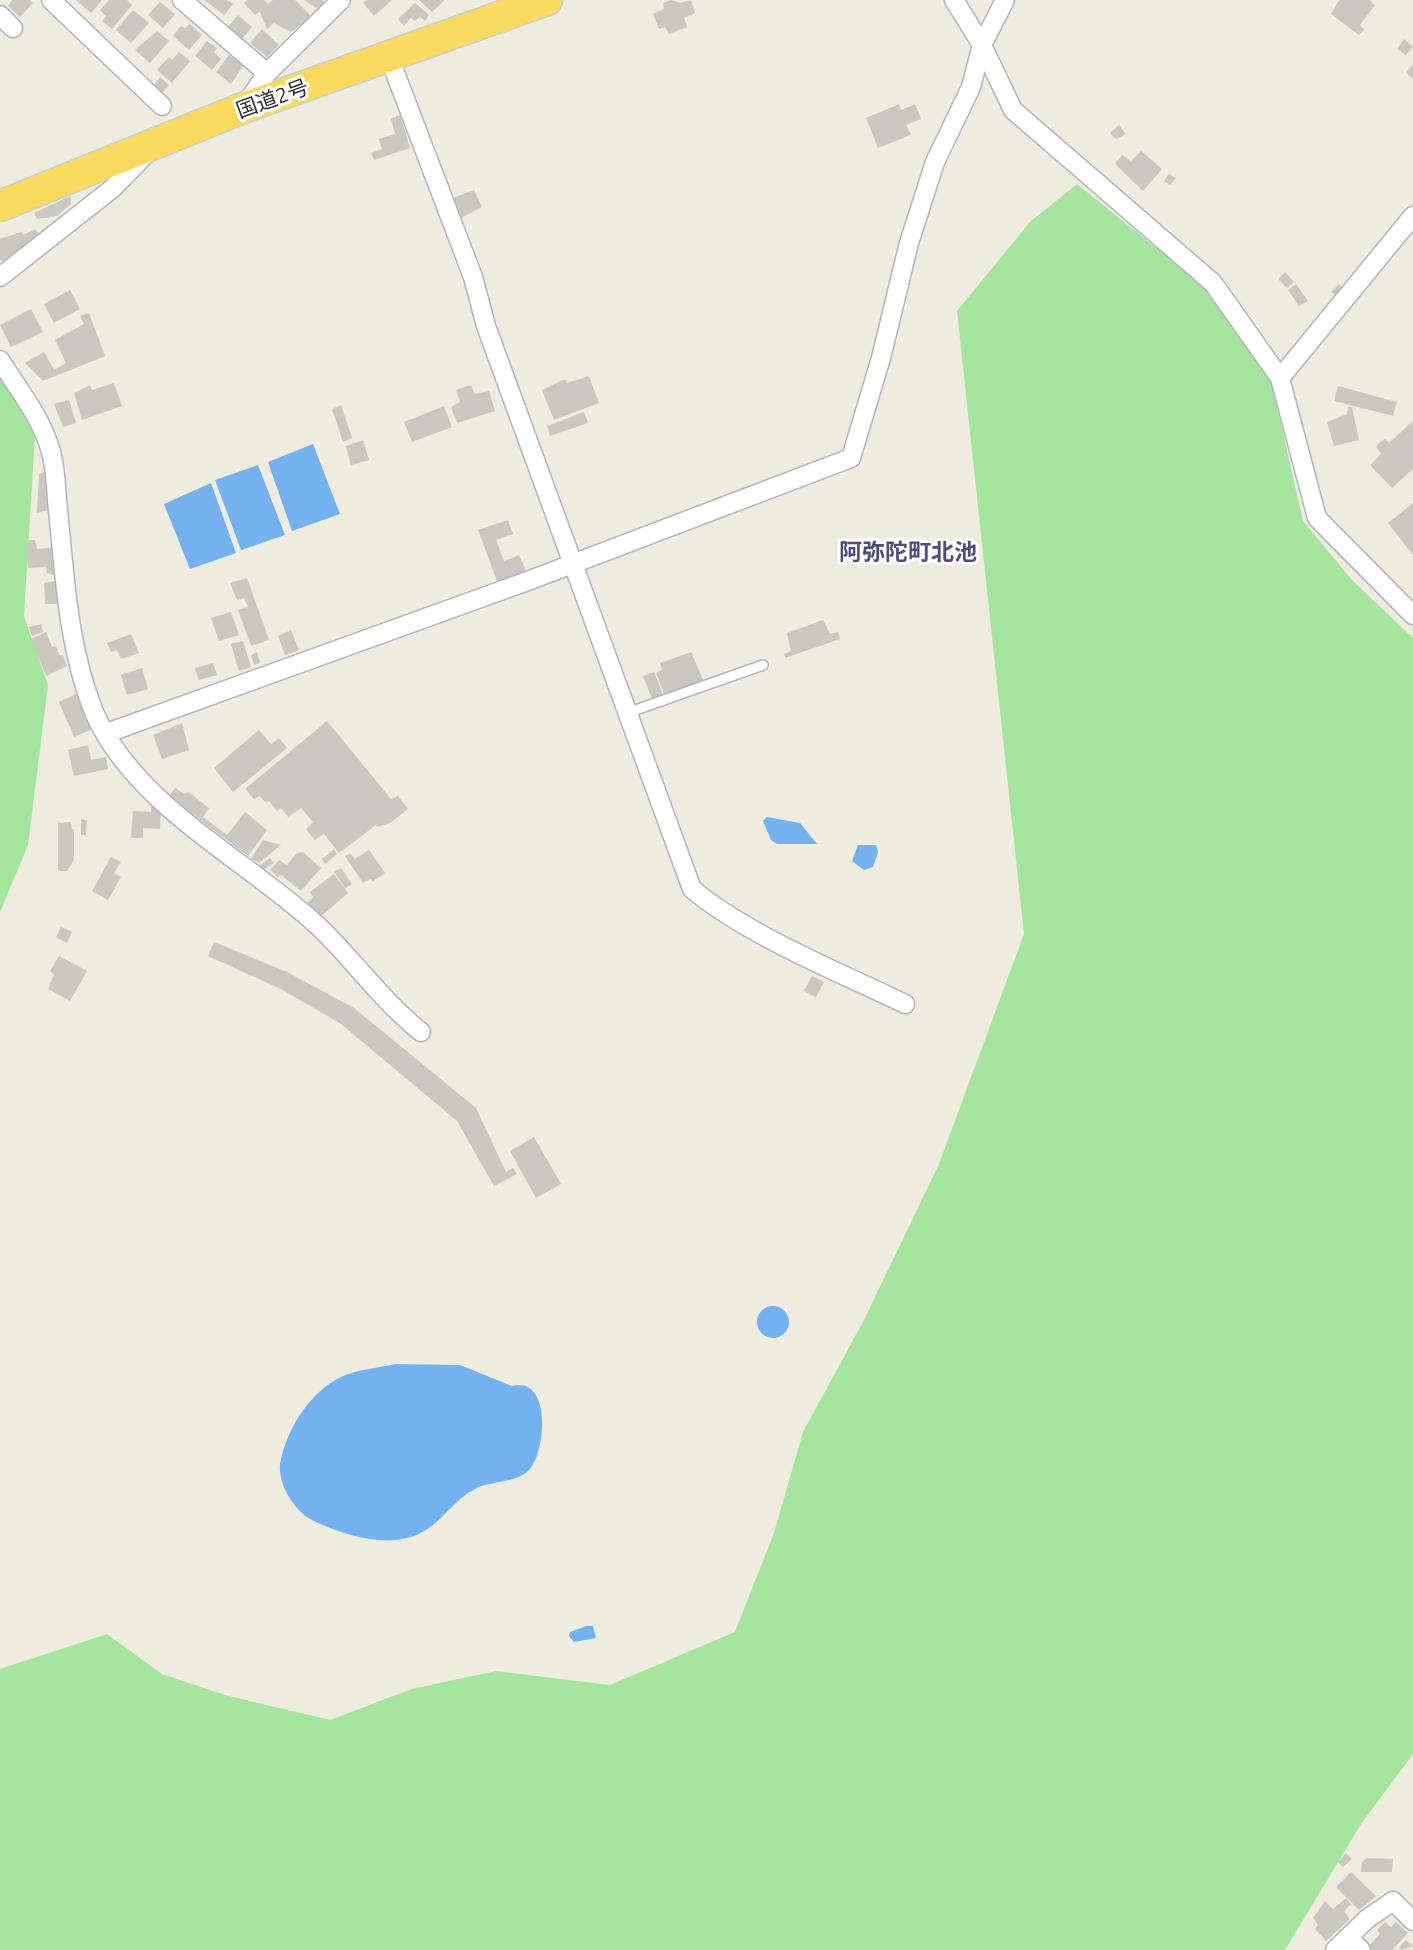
<svg xmlns="http://www.w3.org/2000/svg" width="1413" height="1950" viewBox="0 0 1413 1950" font-family="Ubuntu,'Noto Sans JP',sans-serif">
<rect width="100%" height="100%" fill="#eeebdf"/>
<!-- green -->
<path fill="#a4e49c" d="M1077,184l125,101 69,95 32,141 49,59 61,58v1116l-52,70 -76,126h-1285v-281l107,-35 55,40 63,21 105,25 82,-31 84,-18 114,14 125,-53 39,-99 29,-101 61,-112 75,-156 85,-230 -67,-623 73,-89z
M0,375l35,61 -11,180 24,69 -20,160 -28,67z"/>
<!-- water -->
<path fill="#73b2ef" d="M313,444l27,70 -48,17 -24,-69z
M258,465l27,70 -44,15 -26,-70z
M211,483l25,70 -46,16 -26,-65z
M767,817l33,6 17,21h-40l-6,-4 -8,-19z
M858,845h18l2,7 -5,15 -9,3 -12,-9z
M757 1322a16 16 0 1 1 32 0a16 16 0 1 1-32 0Z
M395,1364l65,1 52,21c40,-10 34,66 17,84 -14,14 -38,10 -54,19 -16,8 -27,23 -41,35 -33,29 -84,14 -120,-3 -20,-9 -39,-40 -33,-62 8,-34 30,-68 62,-83 16,-7 36,-8 52,-12z
M586,1626h7l3,12 -22,4 -5,-6 1,-4z"/>
<!-- building -->
<path fill="#c9c7be" d="M12,0h18l3,3 -13,14 -12,-11z
M76,0h26l-11,13z
M109,0h18l5,5 -20,24 -10,-8 4,-5 -6,-6z
M204,0h23l6,4 -9,11z
M247,0h17l4,4 5,-4h22l17,17 -21,15 -17,-9 -7,6 -7,-17 -5,3 -11,-12z
M304,0h18l3,3 -7,6z
M367,0h25l-18,16 -11,-13z
M419,0h26l-13,12z
M671,0l9,3 11,-3 4,13 -11,5 3,9 -18,7 -4,-7 -6,2 -6,-15 11,-5 -1,-6z
M1339,0h30l6,5 -15,20 4,5 -5,5 -28,-21z
M160,2l15,12 -12,14 -15,-13z
M415,3l14,12 -4,6 -5,-4 -5,4 -4,-3 -7,8 -6,-7z
M133,10l16,13 -18,20 -15,-13z
M238,15l14,12 -11,13 -14,-12z
M190,24l12,11 -13,15 -16,-14 8,-10 4,2z
M262,29l17,16 -12,12 -17,-14z
M157,31l12,10 -19,22 -15,-13z
M1404,39l9,8 -7,8 -9,-6z
M207,41l10,7 -3,4 7,7 -9,11 -17,-14z
M179,52l11,9 -18,22 -15,-13 12,-13 3,3z
M229,55l14,11 -12,18 -15,-12z
M1413,64v15l-7,-6z
M160,77l9,8 -7,8 -9,-7z
M899,104l2,6 14,-6 6,15 -15,6 5,10 -33,13 -12,-30z
M400,115l10,33 -36,12 -3,-7 11,-4 -3,-10 16,-5 -4,-15z
M1119,125l7,9 -10,5 -6,-6z
M1141,151l21,18 -19,22 -28,-27 7,-9 9,6z
M1169,174l7,4 -6,7 -6,-4z
M474,190l8,17 -21,11 -8,-20z
M70,196l1,8 -14,12 -20,3 -3,-6z
M35,229l5,7 -35,28 -5,-5v-20l21,-7 2,3z
M1285,272l9,10 -7,6 -9,-9z
M1296,284l12,17 -9,5 -11,-16z
M1339,284l3,3 -7,8 -4,-3z
M70,290l10,19 -26,14 -10,-19z
M31,309l12,23 -32,15 -11,-22z
M89,313l16,43 -62,25 -18,-18 19,-11 10,18 12,-7 -11,-23 29,-16 -4,-8z
M589,376l10,27 -45,17 -12,-30 23,-11 2,4z
M114,383l8,23 -40,14 -8,-27 16,-8 2,5z
M471,385l4,9 14,-3 6,20 -38,12 -6,-16 9,-5 -4,-12z
M1338,386l59,16 -4,14 -59,-15z
M69,400l7,23 -13,4 -9,-23z
M341,405l11,33 -9,4 -11,-33z
M444,406l8,21 -40,15 -8,-20z
M1348,407h4l7,33 -25,6 -7,-24 20,-8z
M584,412l4,11 -38,13 -3,-10z
M1413,421v48l-21,19 -22,-23 11,-11 -5,-7 2,-3 7,-5 4,4z
M363,440l6,20 -18,5 -5,-19z
M47,471l5,38 -15,4 2,-39z
M1413,503v52l-25,-32z
M508,520l5,14 -17,6 8,21 15,-6 7,16 -29,10 -19,-51z
M29,540h6l2,9 20,-2 2,30 -12,-4 -1,-6 -18,1 -2,-19z
M247,578l22,62 -18,6 -13,-36 10,-3 -4,-9 -7,2 -7,-17z
M56,581l2,23h-13l-1,-21z
M231,612l8,23 -20,6 -8,-23z
M823,620l7,14 8,-2 2,7 -55,19 -1,-4 7,-3 -4,-18z
M41,624l2,8 -11,4 -3,-9z
M291,630l8,20 -14,5 -7,-19z
M46,632l6,15 4,-1 3,9h4l4,11 -21,10 -15,-37z
M131,634l8,19 -18,6 -4,-9 -6,2 -4,-9z
M243,641l8,26 -12,4 -8,-27z
M257,652l3,11 -6,2 -3,-10z
M691,652l13,30 -39,14 -9,-23 6,-3 -2,-7z
M213,663l4,12 -18,5 -4,-12z
M142,668l6,21 -21,6 -6,-20z
M654,672l9,23 -11,4 -9,-23z
M80,692l15,36 -21,9 -15,-35z
M327,721l64,78 7,-3 10,13 -18,14 -13,4 -1,-2 -37,28 -15,-19 -9,6 -9,-11 7,-7 -12,-14 -13,9 -7,-9 -4,3 -8,-10 -4,1 -5,-6 -6,3 -9,-10z
M182,723l7,27 -27,9 -9,-24z
M259,730l12,14 8,-6 8,10 -54,44 -19,-24z
M88,745l3,15 15,-3 2,12 -34,7 -6,-26z
M175,788l10,6 3,-2 21,16 -6,9 24,18 18,-23 22,18 -19,26 -79,-60z
M151,807h10l-1,22 -17,-1v10h-12l2,-27 18,1z
M81,819l6,1 -1,15h-5z
M71,822l1,7 2,1v30l-7,11h-9v-48z
M263,840l18,5 -22,18 -8,-4z
M334,849l3,5 -12,10 -3,-5z
M369,850l16,23 -12,8 -3,-2 -7,4 -18,-27 5,-3 5,6z
M303,852l18,16 -20,23 -20,-16 -3,2 -8,-7 9,-10 8,5 9,-11z
M111,857l10,5 -7,11 7,4 -13,23 -16,-9z
M270,858l4,5 -11,7 -4,-4z
M341,868l11,16 -7,4 -11,-16z
M334,874l14,19 -29,25 -12,-15 6,-6 -3,-5z
M61,927l11,5 -5,11 -11,-6z
M214,942l73,30 67,36 122,100 30,64 7,-4 4,6 -23,12 -37,-65 -116,-97 -60,-35 -73,-33z
M59,956l28,15 -17,30 -22,-12 6,-14 -4,-4z
M812,976l12,6 -8,15 -12,-6z
M534,1137l27,47 -25,14 -26,-47z
M1346,1853l6,6 -9,8 -5,-5z
M1367,1858l26,1 -1,13h-31l1,-10z
M1351,1872l25,24 -17,14 -23,-23z
M1346,1898l5,6 -7,7 6,8 -24,22 -11,-12 3,-4 -5,-7 12,-17 8,8z
M1385,1922l6,5 5,-5 12,11 -16,17h-21l-3,-3 12,-13 -3,-4z
M1406,1940l7,6 -11,4 -3,-3z"/>
<g fill="none" stroke-linecap="round" stroke-linejoin="round">
<!-- service casing -->
<g stroke="#b3b2c0" stroke-width="12">
<path id="service" d="M627,713l136,-48"/>
</g>
<!-- minor casing -->
<g stroke="#b3b2c0" stroke-width="21">
<path id="minor" d="M51,0l111,106
M182,0l85,73
M954,0l28,45 31,65 200,173 67,95 37,140 96,97
M0,15l13,13
M389,57l84,220 13,49 206,563c55,46 147,83 213,115
M243,108l24,-35 74,-73
M0,277l113,-89 35,-36
M0,360c18,29 42,58 51,92 5,18 5,39 7,58 7,68 10,138 36,202 40,93 153,148 224,214 36,34 64,75 103,106
M1280,378l133,-162
M107,733l418,-151 326,-124 30,-100 28,-115 26,-81 36,-75 11,-42 23,-45
M1348,1937l13,13
M1335,1950l32,-31 26,-18 20,20"/>
</g>
<!-- trunk casing -->
<g stroke="#ccc" stroke-width="33">
<path id="trunk" d="M0,206l243,-98 304,-108"/>
</g>
<!-- service -->
<use href="#service" stroke="#fff" stroke-width="9"/>
<!-- minor -->
<use href="#minor" stroke="#fff" stroke-width="18"/>
<!-- trunk -->
<use href="#trunk" stroke="#f8db5e" stroke-width="30"/>
</g>
<g text-anchor="middle" dominant-baseline="central" stroke-width="6" stroke-linejoin="round" paint-order="stroke">
<!-- street labels -->
<g font-size="21" fill="#2c2c2c" stroke="#fff">
<text transform="translate(272 98) rotate(-20)">国道2号</text>
</g>
<!-- neighbourhood labels -->
<g font-size="23" font-weight="bold" fill="#4e4c7e" stroke="#fff">
<text x="908" y="551">阿弥陀町北池</text>
</g>
</g>
</svg>
